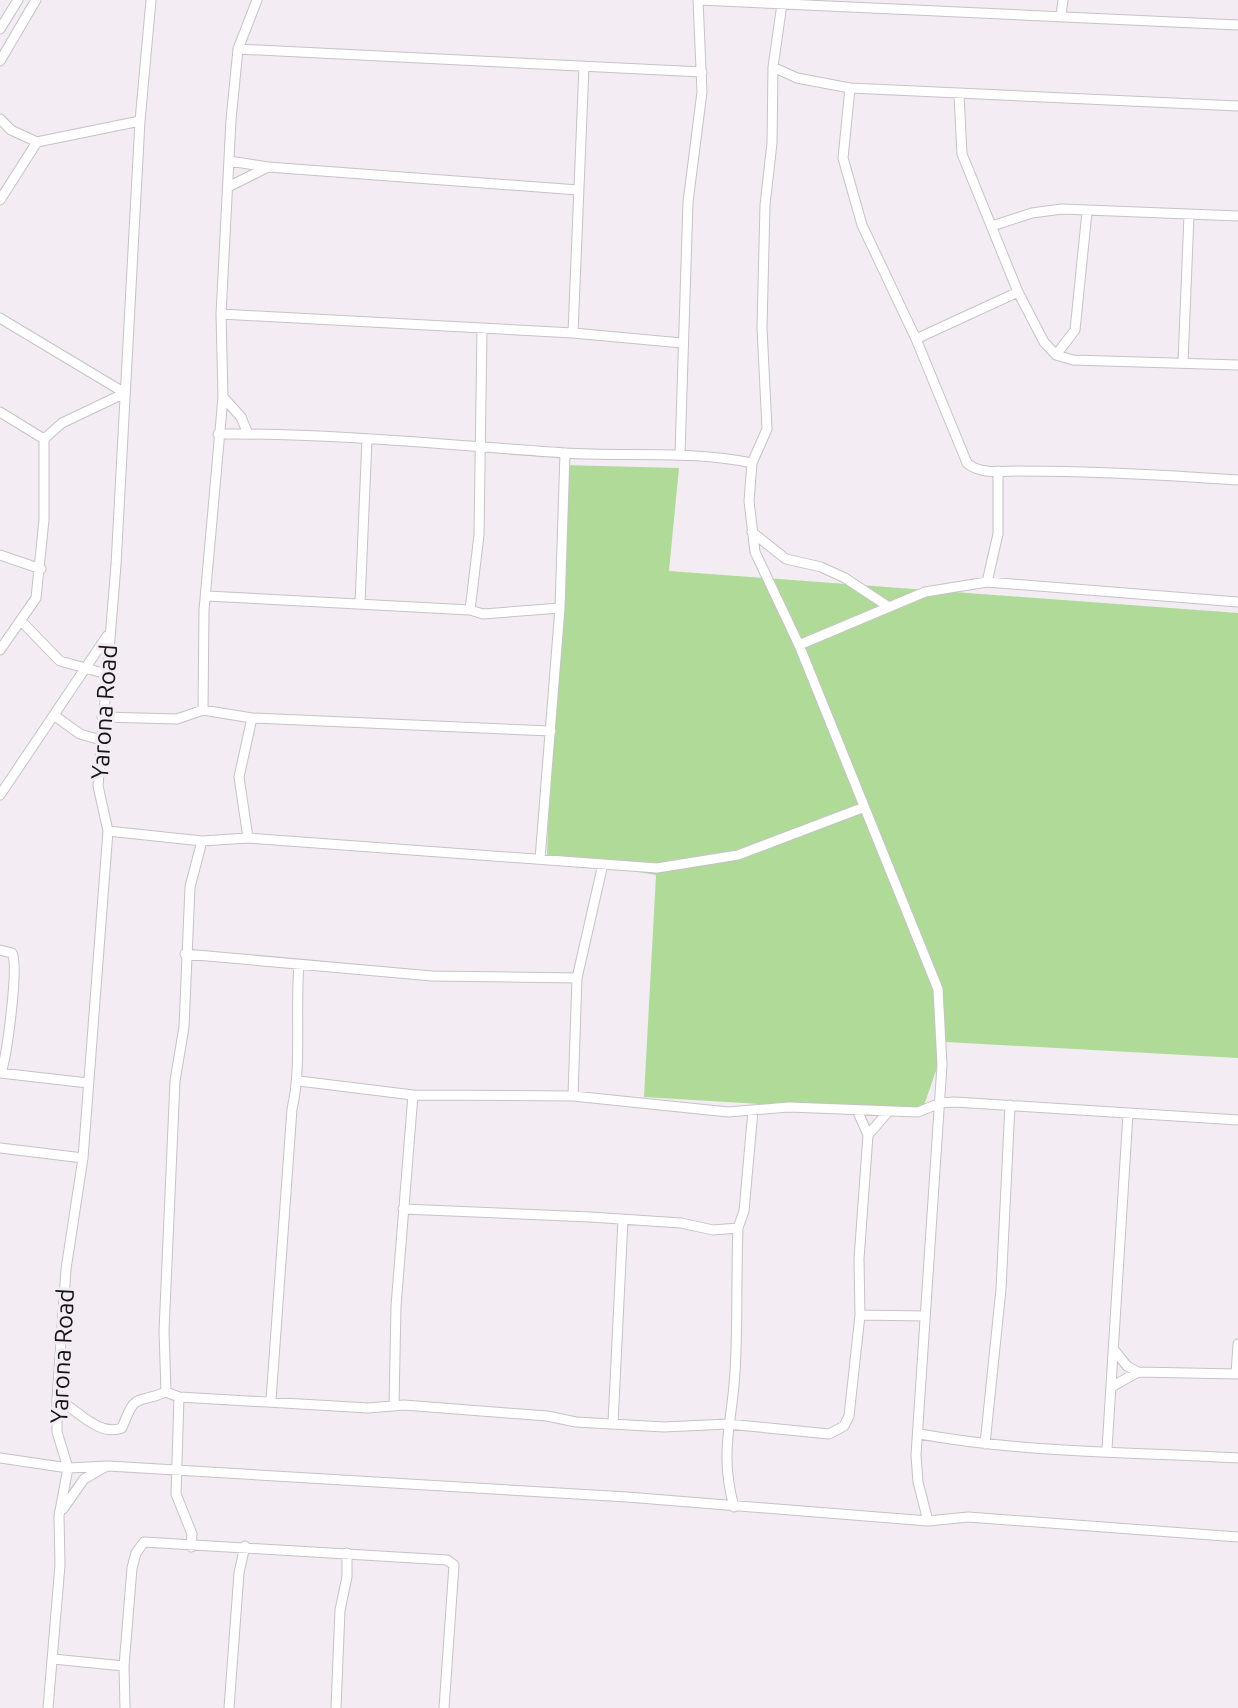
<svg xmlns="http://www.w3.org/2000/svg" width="1238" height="1708" viewBox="0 0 1238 1708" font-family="Ubuntu,sans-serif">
<rect width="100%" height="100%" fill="#f3edf3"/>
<!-- green -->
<path fill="#b0da98" d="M562,465l117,3 -10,103 569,42v445l-292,-16 -25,72 -277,-17 12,-222 -109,-19z"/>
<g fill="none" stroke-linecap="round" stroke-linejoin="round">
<!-- street casing -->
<g stroke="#c7c1c8" stroke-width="11">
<path id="street" d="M700,0l538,25
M782,4l-9,63 -1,76 -7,62 -3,123 5,101 -15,34 -3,38 6,51 44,93 139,344 4,76 -26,390 2,27 10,39
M1061,15l2,-15
M0,29l18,-29
M238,49l464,23
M0,61l36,-61
M773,67l24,11 53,10 388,18
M850,88l-7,70 19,67 54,114 51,124c13,12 36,8 53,8 73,0 145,4 218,9
M959,95l3,59 56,138 26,50 12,13 17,5 165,5
M0,119l11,11 26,12 103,-21
M229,161l39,6 310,23
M228,187l40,-20
M0,200l37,-58
M992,226l40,-13 30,-4 176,7
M221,314l352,19 109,10
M0,318l125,75 -63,30 -18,16
M573,333l11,-267
M916,339l102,-47
M1056,355l19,-25 12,-118
M1183,363l6,-148
M223,397l18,20 7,17
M0,412l44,27
M218,434c115,-1 231,11 346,19 63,4 126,-3 188,10
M680,454l8,-252 14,-110 -4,-92
M752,532l34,27 35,8 24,11 44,29
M0,555l41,14
M987,582l11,-48v-63
M207,596l263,14 13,4 77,-6
M360,603l7,-164
M470,610l9,-75 3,-206
M22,622l38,39 47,13
M799,645l126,-53 62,-10 251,20
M0,650l36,-52 8,-78v-81
M203,710l1,-100 19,-213 -2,-83 10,-194 7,-71 19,-49
M55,716l25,18 21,6
M102,717l75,2 26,-9 49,8 299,13
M0,795l107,-159
M108,831l94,10 46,-3 409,30 81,-13 124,-47
M248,838l-9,-61 13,-59
M540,859l20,-251 5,-155
M0,950l12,3c7,13 -5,102 -11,120
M185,954l247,22 145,2
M0,1073l88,10
M299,1081l114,14 160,1 155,16 61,-5 129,5 22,-9 15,-1 283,18
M573,1096l4,-118 26,-114
M868,1135l19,-22
M0,1148l83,10
M403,1209l187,8 91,6 32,7 25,-2
M860,1315l65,1
M1115,1351l12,15 11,6
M1236,1374l2,-30
M1113,1386l25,-14 100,2
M179,1397l-13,-5 -2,-61 11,-250 9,-54 6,-140 12,-46
M57,1399c20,10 41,38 65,29 14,-37 13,-23 44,-36
M271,1400l21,-291c10,-41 3,-99 7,-144
M394,1405l2,-99 17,-211
M613,1423l10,-203
M920,1434c105,19 211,18 318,24
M985,1444l16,-155 9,-184
M1107,1449l21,-335
M0,1458l68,10 40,-2 519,31 301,24 40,-4 270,20
M734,1507c-15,-56 -2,-82 1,-135 3,-48 1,-96 3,-144l6,-17 9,-101
M63,1509l21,-30 21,-12
M191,1547l1,-13 -16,-40 3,-97 189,11 36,-3 143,11 29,6 88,5 64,-3 101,10 15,-8 5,-10 11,-101 -1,-56 9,-124 -11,-25
M53,1659l71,7
M48,1708l12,-143 -1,-49 9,-48 -11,-36v-33l9,-130 17,-111 25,-327 -10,-45 18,-221 24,-444 11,-121
M125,1708l-1,-42 8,-98 4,-15 8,-11 303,18 7,5 -10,143
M229,1708l10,-135 6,-27
M336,1708l4,-98 7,-33v-24"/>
</g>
<!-- street -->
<use href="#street" stroke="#fff" stroke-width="9"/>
</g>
<g text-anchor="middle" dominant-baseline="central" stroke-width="6" stroke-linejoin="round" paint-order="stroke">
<!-- street labels -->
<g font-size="24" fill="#161416" stroke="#f3edf3">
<text transform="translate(104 712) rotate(-86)">Yarona Road</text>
<text transform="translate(62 1356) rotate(-87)">Yarona Road</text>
</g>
</g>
</svg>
